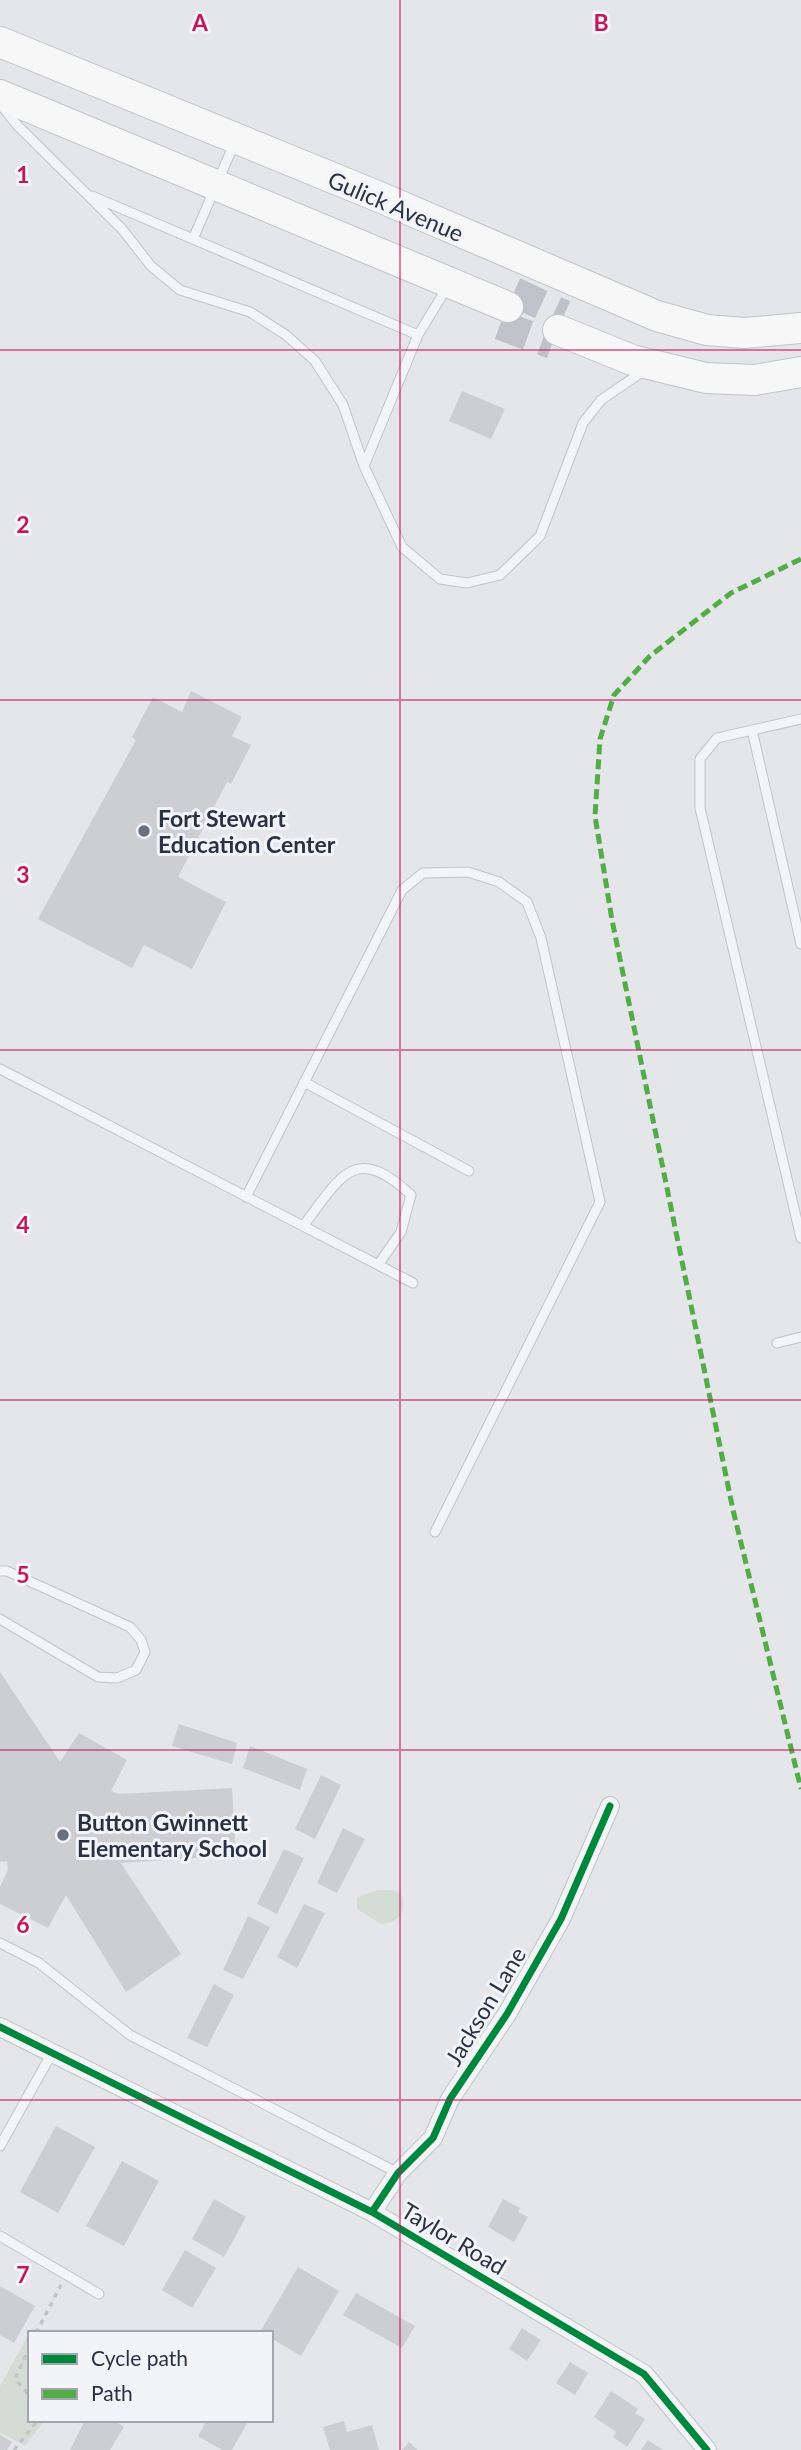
<svg xmlns="http://www.w3.org/2000/svg" width="801" height="2450" viewBox="0 0 801 2450" font-family="Lato,sans-serif">
<rect width="100%" height="100%" fill="#e4e6e9"/>
<!-- green -->
<path fill="#d4ddd4" d="M378,1890h16l7,4c6,17 -2,29 -20,30l-24,-15v-12z
M32,2328l9,5h-11v87h15l-20,26 -25,-14v-46z"/>
<!-- building -->
<path fill="#ccced2" d="M462,391l43,18 -14,30 -42,-18z
M191,691l51,26 -10,19 19,9 -20,39 -4,-2 -49,95 48,25 -34,67 -48,-24 -12,23 -94,-49 98,-179 -4,-3 21,-40 29,15z
M0,1672l60,90 19,-29 48,27 -16,31 8,3 113,-6 4,67 -115,8 60,91 -55,38 -60,-97 -18,33 -48,-24v-17l8,-17 -1,-9 -7,1z
M179,1724l58,19 -5,21 -60,-18z
M250,1746l57,23 -7,21 -57,-22z
M321,1775l20,10 -26,54 -20,-10z
M343,1828l22,11 -28,54 -20,-10z
M284,1849l20,9 -27,56 -20,-10z
M304,1904l21,9 -28,55 -20,-11z
M248,1916l22,11 -27,52 -20,-9z
M214,1984l20,11 -27,52 -20,-9z
M56,2126l39,21 -37,66 -38,-21z
M122,2161l37,20 -35,65 -38,-20z
M214,2199l32,18 -22,40 -32,-18z
M503,2199l17,9 -2,4 10,5 -14,25 -26,-15z
M185,2250l31,18 -24,40 -30,-18z
M298,2267l41,24 -38,65 -30,-18v-5l-11,-1z
M0,2286l35,20 -21,37 -14,-8z
M356,2293l59,33 -13,22 -59,-33z
M522,2328l19,12 -14,21 -18,-12z
M570,2362l18,11 -13,22 -19,-12z
M611,2391l27,18 -3,4 10,6 -18,28 -14,-10 3,-5 -22,-15z
M85,2420h27l12,7 -14,23h-40z
M207,2420h42l-17,30h-10l-24,-14z
M344,2421l3,11 25,-7 7,25h-49l-7,-23z
M0,2435l12,7 -5,8h-7z
M648,2440l15,10h-22z
M409,2442l9,8h-16z"/>
<g fill="none" stroke-linecap="round" stroke-linejoin="round">
<!-- primary-tunnel -->
<path stroke="#bfc2c8" stroke-width="30" stroke-dasharray="30 15" stroke-linecap="butt" d="M514,292l50,23
M500,325l52,19"/>
<!-- lane casing -->
<g stroke="#c2c4c7" stroke-width="11">
<path id="lane" d="M3,107l13,17 106,105 29,37 29,24 70,22 36,23 29,26 28,44 21,61 38,81 38,32 27,4 33,-8 40,-39 43,-113 18,-23 44,-30
M92,196l326,139 -54,131
M193,239l41,-95
M418,335l30,-49
M801,719l-84,19 -17,21v49l101,430
M752,730l49,214
M0,1069l413,214
M304,1082l165,89
M246,1197l156,-307 21,-17 45,-1 31,10 28,20 14,36 59,264 -165,330
M303,1226c38,-49 51,-84 108,-31l-10,37 -23,33
M777,1343l24,-6
M0,1571h7l123,56 11,13 4,12 -9,18 -19,8 -19,-1 -98,-58
M0,1943l39,20 91,72 268,138
M0,2146l52,-93
M0,2236l99,58"/>
</g>
<!-- street casing -->
<g stroke="#c2c4c7" stroke-width="20">
<path id="street" d="M0,2027l372,185 272,162 63,76
M372,2212l26,-39 35,-35 17,-39 57,-85 54,-95 49,-113"/>
</g>
<!-- primary casing -->
<g stroke="#c0c3c7" stroke-width="32">
<path id="primary" d="M0,42l377,154 280,120 50,14 38,3 56,-5
M0,95l508,212
M558,330l74,30 74,18 49,2 46,-8"/>
</g>
<!-- path -->
<path stroke="#c3c4c9" stroke-width="3.5" stroke-dasharray="5 5" stroke-linecap="butt" d="M36,2333l25,-48
M30,2346l-15,33 15,17
M14,2450l24,-30"/>
<!-- lane -->
<use href="#lane" stroke="#f3f4f6" stroke-width="9"/>
<!-- street -->
<use href="#street" stroke="#f3f4f6" stroke-width="18"/>
<!-- primary -->
<use href="#primary" stroke="#f7f7f7" stroke-width="30"/>
<!-- quiet -->
<path stroke="#53ac47" stroke-width="5" stroke-dasharray="10 5" stroke-linecap="butt" d="M801,559l-70,34 -81,63 -36,39 -14,44 -5,77 17,104 121,590 68,279"/>
<!-- cycleway casing -->
<g stroke="#f2f4f8" stroke-width="11">
<path id="cycleway" d="M0,2027l372,185 272,162 63,76
M372,2212l26,-39 35,-35 17,-39 57,-85 54,-95 49,-113"/>
</g>
<!-- cycleway -->
<use href="#cycleway" stroke="#00873e" stroke-width="7"/>
</g>
<!-- grid -->
<path fill="none" stroke="#c2185b" stroke-width="2" stroke-opacity="0.55" d="M400,0v2450M0,350h801M0,700h801M0,1050h801M0,1400h801M0,1750h801M0,2100h801"/>
<!-- markers -->
<g fill="#6a717e" stroke="#f2f4f8" stroke-width="2.5">
<circle cx="144" cy="831" r="7"/>
<circle cx="63" cy="1835" r="7"/>
</g>
<g text-anchor="middle" dominant-baseline="central" stroke-width="6" stroke-linejoin="round" paint-order="stroke">
<!-- street labels -->
<g font-size="23" fill="#293244" stroke="#f2f4f8">
<text transform="translate(396 206) rotate(23)">Gulick Avenue</text>
<text transform="translate(485 2006) rotate(-59)">Jackson Lane</text>
<text transform="translate(454 2238) rotate(31)">Taylor Road</text>
</g>
<!-- poi labels -->
<g font-size="23" font-weight="bold" fill="#293244" stroke="#f2f4f8" text-anchor="start">
<text x="158" y="818">Fort Stewart<tspan x="158" dy="26">Education Center</tspan></text>
<text x="77" y="1822">Button Gwinnett<tspan x="77" dy="26">Elementary School</tspan></text>
</g>
</g>
<g font-size="23" text-anchor="middle" font-weight="bold" fill="#c2185b" stroke="#f2f4f8" stroke-width="6" stroke-linejoin="round" paint-order="stroke">
<text x="200" y="31">A</text>
<text x="601" y="31">B</text>
<text x="23" y="183">1</text>
<text x="23" y="533">2</text>
<text x="23" y="883">3</text>
<text x="23" y="1233">4</text>
<text x="23" y="1583">5</text>
<text x="23" y="1933">6</text>
<text x="23" y="2283">7</text>
</g>
<!-- legend -->
<rect x="28" y="2331" width="245" height="91" fill="#f2f4f8" stroke="#a2a6b0" stroke-width="2"/>
<rect x="42" y="2354" width="35" height="10" fill="#00873e" stroke="#a2a6b0" stroke-width="2"/>
<text x="91" y="2366" font-size="21" fill="#293244">Cycle path</text>
<rect x="42" y="2389" width="35" height="10" fill="#53ac47" stroke="#a2a6b0" stroke-width="2"/>
<text x="91" y="2401" font-size="21" fill="#293244">Path</text>
</svg>
